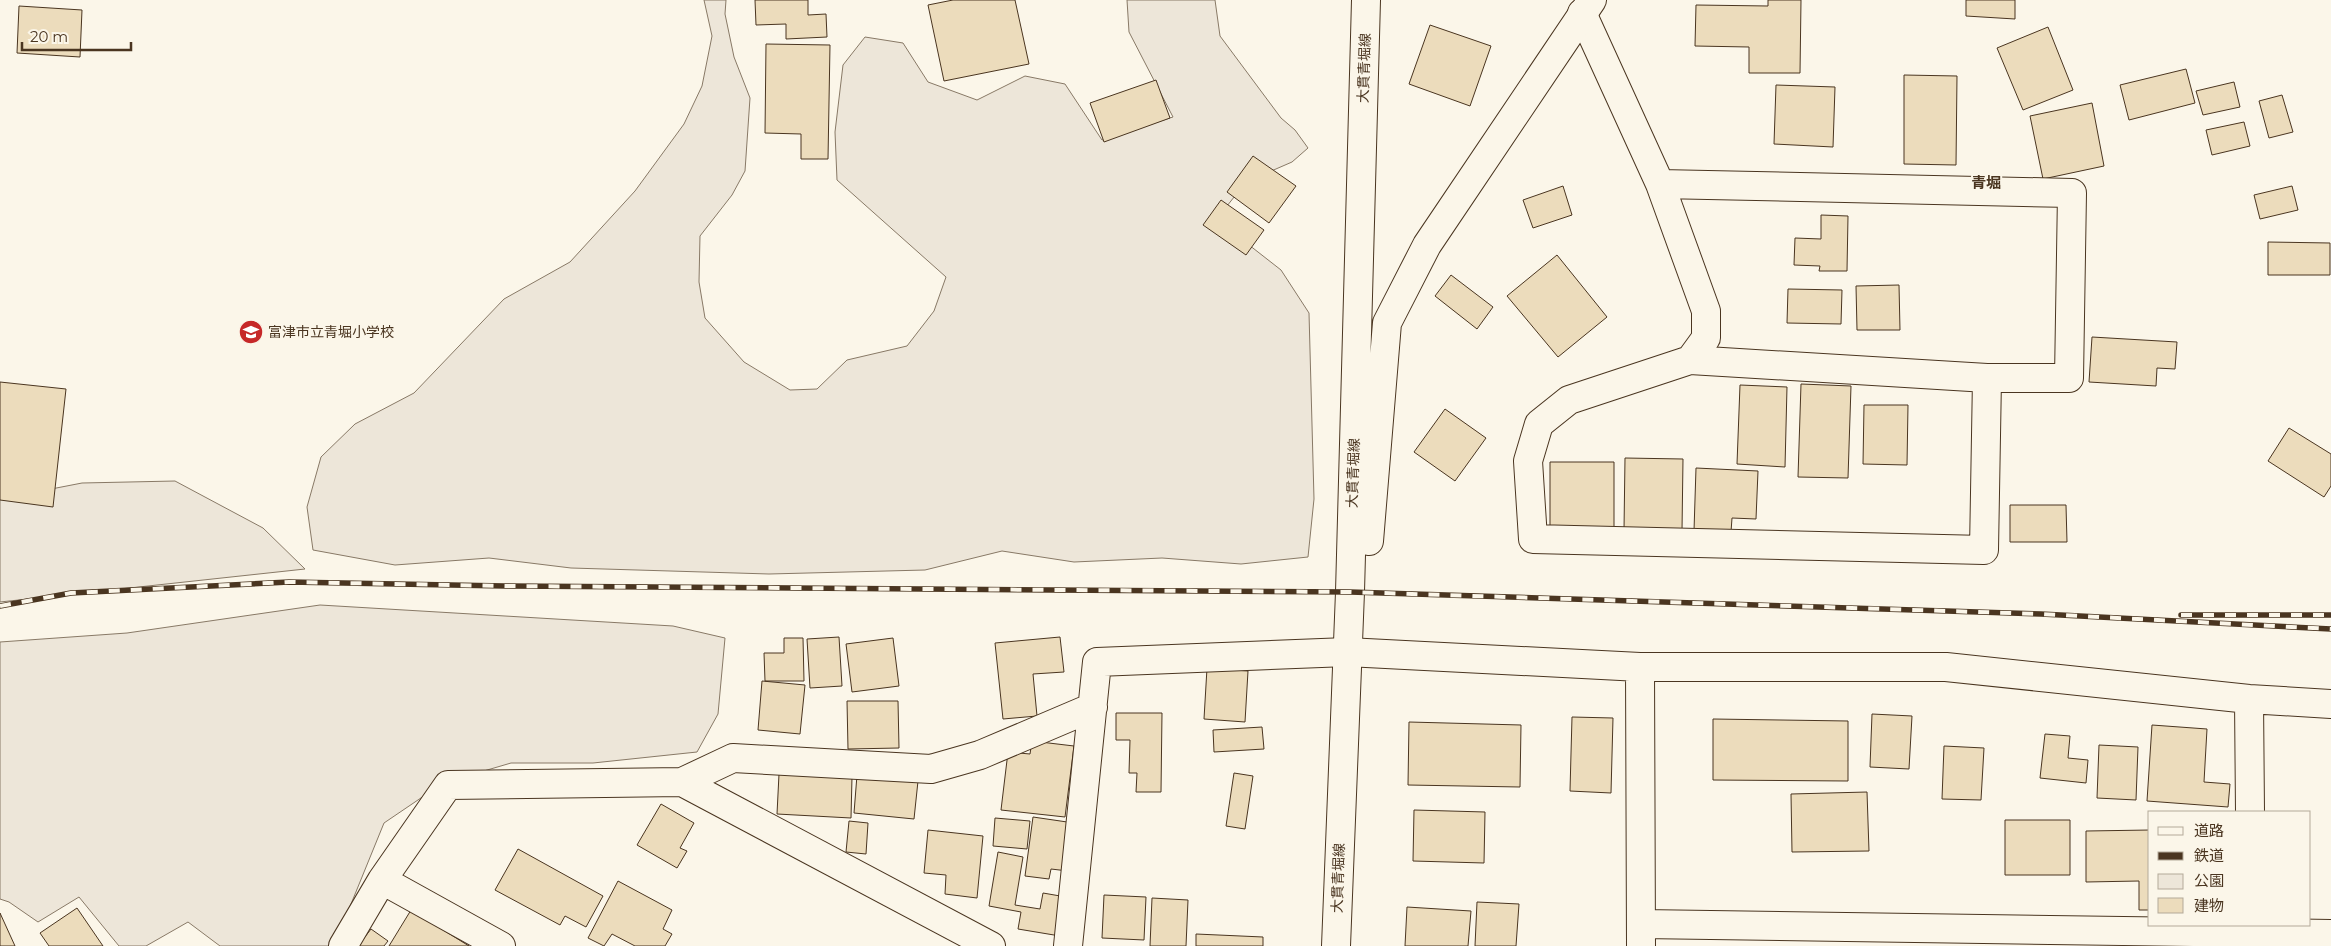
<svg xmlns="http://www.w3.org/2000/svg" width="2331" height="946" viewBox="0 0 2331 946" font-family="Montserrat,'Noto Sans JP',sans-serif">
<rect width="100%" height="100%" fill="#fbf6e9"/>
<!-- green -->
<path fill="#ede6d9" stroke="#887966" d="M704,0h22l-1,14 9,43 16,41 -5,73 -13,24 -32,41 -1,46 6,36 39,44 46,28 27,-1 30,-29 60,-14 27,-35 12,-34 -109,-97 -2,-48 8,-67 22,-28 38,6 25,39 49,18 48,-24 40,8 37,56 71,-23 -44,-85 -2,-32h88l5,36 61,82 14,12 13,18 -16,14 -46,20 -23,29 12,23 46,36 28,43 5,186 -6,58 -67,7 -79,-6 -88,4 -72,-11 -77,19 -156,4 -198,-6 -82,-10 -94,7 -82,-15 -6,-43 14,-50 34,-33 59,-31 90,-94 66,-37 65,-71 49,-67 18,-38 10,-50z
M175,481l88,47 42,41 -305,33v-106l5,2 77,-15z
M320,605l353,21 52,12 -7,76 -21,38 -104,11h-82l-68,20 -59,40 -44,108 -10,15h-110l-32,-24 -42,24h-27l-40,-49 -41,25 -29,-20 -9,-3v-257l127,-9z"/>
<!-- building -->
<path fill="#ecdcbc" stroke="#4a3520" d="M755,0h53v15l18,-1 1,23 -41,2v-15l-30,1z
M953,0h62l14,64 -85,17 -16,-76z
M1768,0h33l-1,73h-51v-26l-54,-1 1,-41 72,1z
M1966,0h49v19l-49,-3z
M19,6l63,4 -2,47 -63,-4z
M1430,25l61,21 -21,60 -61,-22z
M2048,27l25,63 -50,20 -26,-62z
M766,44l64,1 -2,114h-27v-25l-36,-1z
M2186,69l9,34 -66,17 -9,-35z
M1904,75l53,1 -1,89 -52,-1z
M1156,80l14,38 -66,24 -14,-39z
M2234,82l6,25 -37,8 -7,-24z
M1776,85l59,2 -2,60 -59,-3z
M2282,95l11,37 -24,6 -10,-37z
M2092,103l12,63 -61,13 -13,-63z
M2244,122l6,24 -38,9 -6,-25z
M1253,156l43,30 -27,37 -42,-31z
M1563,186l9,29 -39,13 -10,-28z
M2292,186l6,24 -38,9 -6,-24z
M1221,200l43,30 -18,25 -43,-30z
M1821,215l27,1 -1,55h-28l1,-5 -26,-1 1,-27 26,1z
M2268,242l62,1v32h-62z
M1557,255l50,62 -49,40 -51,-61z
M1451,275l42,32 -16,22 -42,-33z
M1899,285l1,45h-43l-1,-44z
M1788,289l54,1 -1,34 -54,-1z
M2092,337l85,5 -2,27 -18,-1 -1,18 -67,-4z
M0,382l66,7 -13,118 -53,-7z
M1801,384l50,2 -3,92 -50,-1z
M1740,385l47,2 -2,80 -48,-3z
M1864,405h44l-1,60 -44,-1z
M1445,409l41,29 -31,43 -41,-29z
M2289,428l42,26v32l-7,11 -56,-36z
M1625,458l58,1 -1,72 -58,-1z
M1550,462h64v66h-64z
M1696,468l62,3 -2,48 -24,-1 -1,14 -37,-1z
M2010,505h56l1,37h-57z
M839,637l3,49 -32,2 -3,-49z
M1060,637l4,35 -31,2 4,42 -34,3 -8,-76z
M784,638h19l1,43h-39l-1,-28h20z
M893,638l6,48 -47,6 -6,-48z
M1207,668l41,3 -3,51 -41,-3z
M762,681l43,4 -5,49 -42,-4z
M847,701h51l1,47 -51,1z
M1116,713h46l-1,79h-25l1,-19h-8l1,-33h-14z
M1872,714l40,2 -3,53 -39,-2z
M1572,717l41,1 -2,75 -41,-2z
M1713,719l135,2v60l-135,-1z
M1409,722l112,3 -1,62 -112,-2z
M2152,725l55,4 -3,53 26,2 -2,23 -81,-6z
M1262,727l2,22 -50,3 -1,-22z
M2045,734l25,2 -2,22 20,2 -2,23 -46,-5z
M1032,741l42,5 -9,71 -64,-7 7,-58 22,2z
M2099,745l39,2 -2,53 -39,-2z
M1944,746l40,2 -3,52 -39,-1z
M1234,773l19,3 -8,53 -19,-3z
M779,774l73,3 -1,41 -74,-4z
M857,775l61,6 -4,38 -60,-6z
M1867,792l2,59 -77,1 -1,-58z
M661,804l33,19 -14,25 7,3 -10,17 -40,-23z
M1414,810l71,2 -1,51 -71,-2z
M1033,817l41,6 -6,48 -17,-2 -2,10 -24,-3z
M995,818l35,3 -3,28 -34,-3z
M2005,820h65v55h-65z
M849,821l19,2 -2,31 -20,-2z
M928,830l55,6 -6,62 -32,-4 1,-19 -22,-2z
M2150,830v80h-11v-29l-53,1v-51z
M518,849l85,47 -17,31 -21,-11 -5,9 -65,-35z
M998,852l25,5 -8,48 25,4 3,-16 23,4 -6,39 -42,-7 3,-17 -32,-6z
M618,881l54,29 -9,19 9,5 -7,12h-30l-23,-12 -8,12 -16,-8z
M1104,895l42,2 -2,43 -42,-2z
M1152,898l36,2 -2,46h-36z
M1477,902l42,2 -3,42h-41z
M1407,907l64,4 -3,35h-63z
M77,908l26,38h-54l-9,-13z
M411,910l58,36h-80z
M0,913l15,33h-15z
M371,929l17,12 -4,5h-26z
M1196,934l67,3v9h-67z"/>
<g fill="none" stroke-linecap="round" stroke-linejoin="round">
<!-- street casing -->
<g stroke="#4a3520" stroke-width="30">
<path id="street" d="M1582,13l78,171 46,127v27l-16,22 -121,40 -30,24 -11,37 5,78 451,11 3,-172
M1660,184l412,9 -3,185h-82l-297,-18
M1640,667l1,279
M2249,699l1,113
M682,782l51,-24 198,11 49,-14 113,-48
M382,880l119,66
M1642,924l689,10
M343,946l39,-66 66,-95 234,-3 309,164
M1068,946l29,-284 250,-10 293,15h306l303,32 82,5"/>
</g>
<!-- secondary casing -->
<g stroke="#4a3520" stroke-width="30">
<path id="secondary" d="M1369,541l18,-218 40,-78 165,-245
M1336,946l14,-354 16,-592"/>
</g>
<!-- street -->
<use href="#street" stroke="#fbf6e9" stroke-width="28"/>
<!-- secondary -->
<use href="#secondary" stroke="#fbf6e9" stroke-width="28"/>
<!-- rail casing -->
<g stroke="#4a3520" stroke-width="5.5">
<path id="rail" d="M0,606l71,-13 218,-11 216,4 845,6 691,22 290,15
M2181,615h150"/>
</g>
<!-- rail -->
<use href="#rail" stroke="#fbf6e9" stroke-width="4" stroke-dasharray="11" stroke-linecap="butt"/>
</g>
<!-- icons -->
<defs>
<g id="school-disc" transform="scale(1.25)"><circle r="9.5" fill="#c62828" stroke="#fbf6e9"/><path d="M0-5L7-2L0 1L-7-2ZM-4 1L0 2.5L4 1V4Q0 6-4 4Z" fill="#fff"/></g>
</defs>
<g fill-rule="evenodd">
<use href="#school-disc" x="251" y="332"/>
</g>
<g text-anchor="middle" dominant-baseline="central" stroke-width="4" stroke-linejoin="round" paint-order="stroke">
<!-- street labels -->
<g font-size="14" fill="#4a3520" stroke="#fbf6e9">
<text transform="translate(1364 68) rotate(-88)">大貫青堀線</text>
<text transform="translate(1353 473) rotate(-88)">大貫青堀線</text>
<text transform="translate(1338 878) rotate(-88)">大貫青堀線</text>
</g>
<!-- poi labels -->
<g font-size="14" fill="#4a3520" stroke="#fbf6e9" text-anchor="start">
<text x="268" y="332">富津市立青堀小学校</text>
</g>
<!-- neighbourhood labels -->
<g font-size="15" font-weight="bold" fill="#4a3520" stroke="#fbf6e9">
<text x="1986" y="182">青堀</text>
</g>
</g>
<!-- legend -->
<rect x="2148" y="811" width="162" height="115" fill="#fbf6e9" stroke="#b4a999"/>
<rect x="2158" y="827" width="25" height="8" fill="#fbf6e9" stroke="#b4a999"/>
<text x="2194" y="836" font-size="15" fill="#4a3520">道路</text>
<rect x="2158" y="852" width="25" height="8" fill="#4a3520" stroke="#b4a999"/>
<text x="2194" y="861" font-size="15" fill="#4a3520">鉄道</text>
<rect x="2158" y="874" width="25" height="15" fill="#ede6d9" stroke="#b4a999"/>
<text x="2194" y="886" font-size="15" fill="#4a3520">公園</text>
<rect x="2158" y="898" width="25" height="15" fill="#ecdcbc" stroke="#b4a999"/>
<text x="2194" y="911" font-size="15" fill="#4a3520">建物</text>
<!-- scale -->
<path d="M22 42v8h109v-8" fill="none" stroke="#4a3520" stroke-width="2.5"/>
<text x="30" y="42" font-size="15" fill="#4a3520" stroke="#fbf6e9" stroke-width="4" paint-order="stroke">20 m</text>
</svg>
